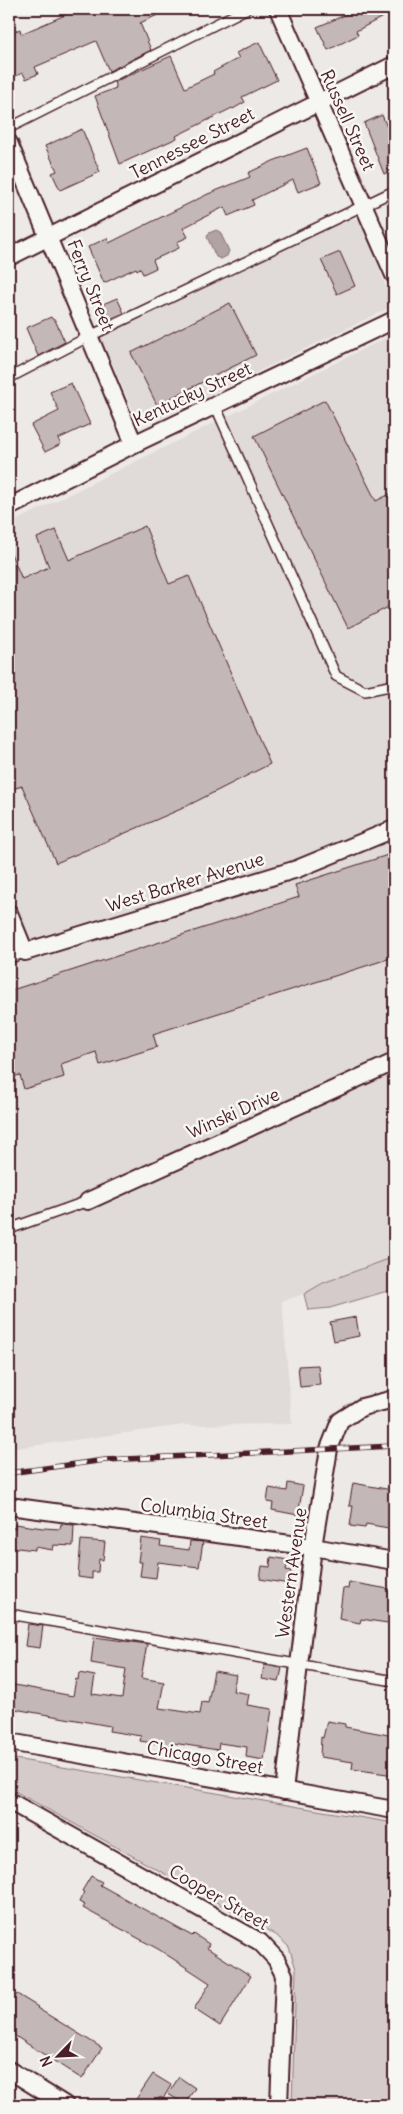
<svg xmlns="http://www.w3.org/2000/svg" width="403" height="2114" viewBox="0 0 403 2114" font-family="Delius,sans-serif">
<rect width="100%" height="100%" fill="#ece9e6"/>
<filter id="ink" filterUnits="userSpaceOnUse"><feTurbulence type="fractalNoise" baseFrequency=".02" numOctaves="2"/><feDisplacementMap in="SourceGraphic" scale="10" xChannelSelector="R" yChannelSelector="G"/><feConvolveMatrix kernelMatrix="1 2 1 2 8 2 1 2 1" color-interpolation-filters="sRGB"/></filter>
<g filter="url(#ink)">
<!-- built -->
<path fill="#e0dad8" d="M346,210l4,9h8l5,6 30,81 -231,112 -15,4 -12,-8 -38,-83z
M394,334v930l-112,37 10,123 -109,1 -174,24v-925z"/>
<!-- green -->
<path fill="#d4cbca" stroke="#8f757a" d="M394,1257v32l-64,19 -22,2 -4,-16 19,-11z
M9,1758l385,65v282h-102l4,-136 -7,-22 -13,-12 -267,-147z"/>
<!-- water -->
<path fill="#b1a2a3" stroke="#886e73" d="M216,230l4,2 9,19 -2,5 -6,3 -5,-2 -9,-20 2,-4z"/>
<!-- building -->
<path fill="#c4b7b7" stroke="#4a1f2b" d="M79,9h92l-31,14 11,27 -42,21 -13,-30 -61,26 3,7 -12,5 -3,-6 -10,4 -4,-11v-32l11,-5 1,5z
M359,9h35v2l-38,20 2,4 -30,15 -11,-23z
M259,42l18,38 -35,17 3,5 -12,7 -1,-1 -56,28 1,2 -57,26 -25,-68 21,-8 -2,-6 57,-26 14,32 29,-14 -1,-2 26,-14 -3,-5z
M382,115l12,29v26l-10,4 -20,-51z
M82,129l18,43 -40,18 -8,-17 5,-2 -12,-25z
M307,148l14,35 -23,9 -5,-12 -41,20 2,5 -26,11 -4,-9 -41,21 5,9 -11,5 2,6 -26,12 3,8 -13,6 -3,-6 -3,2 -1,-2 -32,15 -16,-36 19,-9 2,5 99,-49 42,-17 -2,-4 25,-12z
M340,252l15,34 -18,8 -16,-34z
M117,298l7,15 -14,6 -7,-15z
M230,303l26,52 -99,50 -26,-52z
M51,317l2,3h2l10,22 -27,14 -12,-28z
M71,383l19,41 -32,15 3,5 -16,8 -14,-27 28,-14 -9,-19z
M325,400l51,101 18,-9v112l-46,24 -94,-192z
M145,526l24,58 20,-8 81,188 -89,45 -125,54 -34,-77 -13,4v-241l13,30 27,-12 -12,-29 19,-8 13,30z
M394,853v104l-241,77 4,13 -57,18 -4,-13 -35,12 3,13 -40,12 -4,-14 -11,3v-87l290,-94 -4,-12z
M356,1317l3,19 -25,5 -4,-19z
M318,1365l2,20 -20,2 -2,-21z
M288,1483l15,3 -5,29 -26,-5 1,-7 -6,-1 2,-14 18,3z
M353,1483l39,7 -1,5h3v34l-28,-5 -1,4 -15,-2 3,-20h-4z
M15,1524l28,4 17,1 1,-5 13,1 -1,21 -19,-1 -1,5 -18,-3v3l-26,-3v-19h6z
M141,1538l20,3 -1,5 29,4 1,-9 13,1 -4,25 -41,-5 -2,16 -16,-2 2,-14h-4z
M81,1540l24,2 -2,18 -4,-1 -1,13h-6v7l-14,-2z
M271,1557l17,3 -2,10 5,1 -2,13 -29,-5 2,-13 8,1z
M349,1582l45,8v34l-33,-5 -1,4 -21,-4 4,-31 5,1z
M28,1624l15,2 -3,22 -15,-2z
M94,1637l53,7 -6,34 23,4 -5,26 41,6 2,-12 6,1 6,-32 22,4 -3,16 16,3 -2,11 25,4 -8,51 -18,-3 1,-10 -28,-4 -1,7 -45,-7 -1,3 -32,-5 1,-5 -32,-5 1,-5 -101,-18v-24l64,12 3,-17 2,1 1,-7 16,3 -3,18 30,4 4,-29 -35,-6z
M264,1665l18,3 -3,14 -17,-3z
M327,1721l18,3v3l49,9v39l-42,-6 1,-7 -33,-5 1,-20 2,1z
M91,1876l11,6 -2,3 92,51 2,-2 15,10 -2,4 44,28 -31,50 -26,-17 16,-26 -52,-34 -75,-41 2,-3 -6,-3 5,-10 -2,-1z
M17,1994l21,13 -1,1 65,40 -20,31 -73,-47v-25z
M153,2074l18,11 -8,14 -3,-2 -5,8h-23z
M179,2077l16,11 -10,16 -17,-10z"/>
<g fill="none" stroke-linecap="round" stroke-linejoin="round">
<!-- service casing -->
<g stroke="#4a1f2b" stroke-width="12">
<path id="service" d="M9,128l237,-119
M9,378l81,-42 304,-145
M215,405l121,271 29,15 29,-6
M9,959l16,-7
M9,1229l79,-28
M9,1614l385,67"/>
</g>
<!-- minor casing -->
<g stroke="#4a1f2b" stroke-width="20">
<path id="minor" d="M278,9l116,266
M9,143l125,301
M9,257l385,-192
M9,507l125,-63 260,-124
M9,913l16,39 272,-83 97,-40
M88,1201l306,-139
M9,1506l304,41 81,14
M9,1742l385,68
M284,1791l29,-244 16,-98 11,-28 22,-14 32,-8
M9,1801l251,141 16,17 8,16 -5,130
M9,2070l56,35"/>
</g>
<!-- service -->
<use href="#service" stroke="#f6f6f2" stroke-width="9"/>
<!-- minor -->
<use href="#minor" stroke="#f6f6f2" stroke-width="16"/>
<!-- rail casing -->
<g stroke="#4a1f2b" stroke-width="5.5">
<path id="rail" d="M9,1473l96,-13 289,-14"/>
</g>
<!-- rail -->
<use href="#rail" stroke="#f6f6f2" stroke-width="4" stroke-dasharray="11" stroke-linecap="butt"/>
</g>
</g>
<g text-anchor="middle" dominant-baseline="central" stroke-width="5" stroke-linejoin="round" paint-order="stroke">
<!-- street labels -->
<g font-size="18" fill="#4a1f2b" stroke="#f6f6f2">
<text transform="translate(348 120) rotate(66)">Russell Street</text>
<text transform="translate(192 143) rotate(-27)">Tennessee Street</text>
<text transform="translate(91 285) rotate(68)">Ferry Street</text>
<text transform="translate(192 394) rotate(-25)">Kentucky Street</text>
<text transform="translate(185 882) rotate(-17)">West Barker Avenue</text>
<text transform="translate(233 1113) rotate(-24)">Winski Drive</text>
<text transform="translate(204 1513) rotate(8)">Columbia Street</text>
<text transform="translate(291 1573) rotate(-82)">Western Avenue</text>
<text transform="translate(205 1757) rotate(10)">Chicago Street</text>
<text transform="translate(219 1897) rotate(30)">Cooper Street</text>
</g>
</g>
<!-- margin -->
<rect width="403" height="2114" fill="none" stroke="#f6f6f2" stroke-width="30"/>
<rect x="15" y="15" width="373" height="2084" fill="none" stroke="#4a1f2b" stroke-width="2" filter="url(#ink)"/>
<!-- north arrow -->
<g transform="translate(58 2056) rotate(246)" stroke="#f6f6f2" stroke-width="4" paint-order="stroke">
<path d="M0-4L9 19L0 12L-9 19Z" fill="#4a1f2b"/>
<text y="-8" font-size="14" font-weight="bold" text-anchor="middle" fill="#4a1f2b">N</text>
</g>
</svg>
